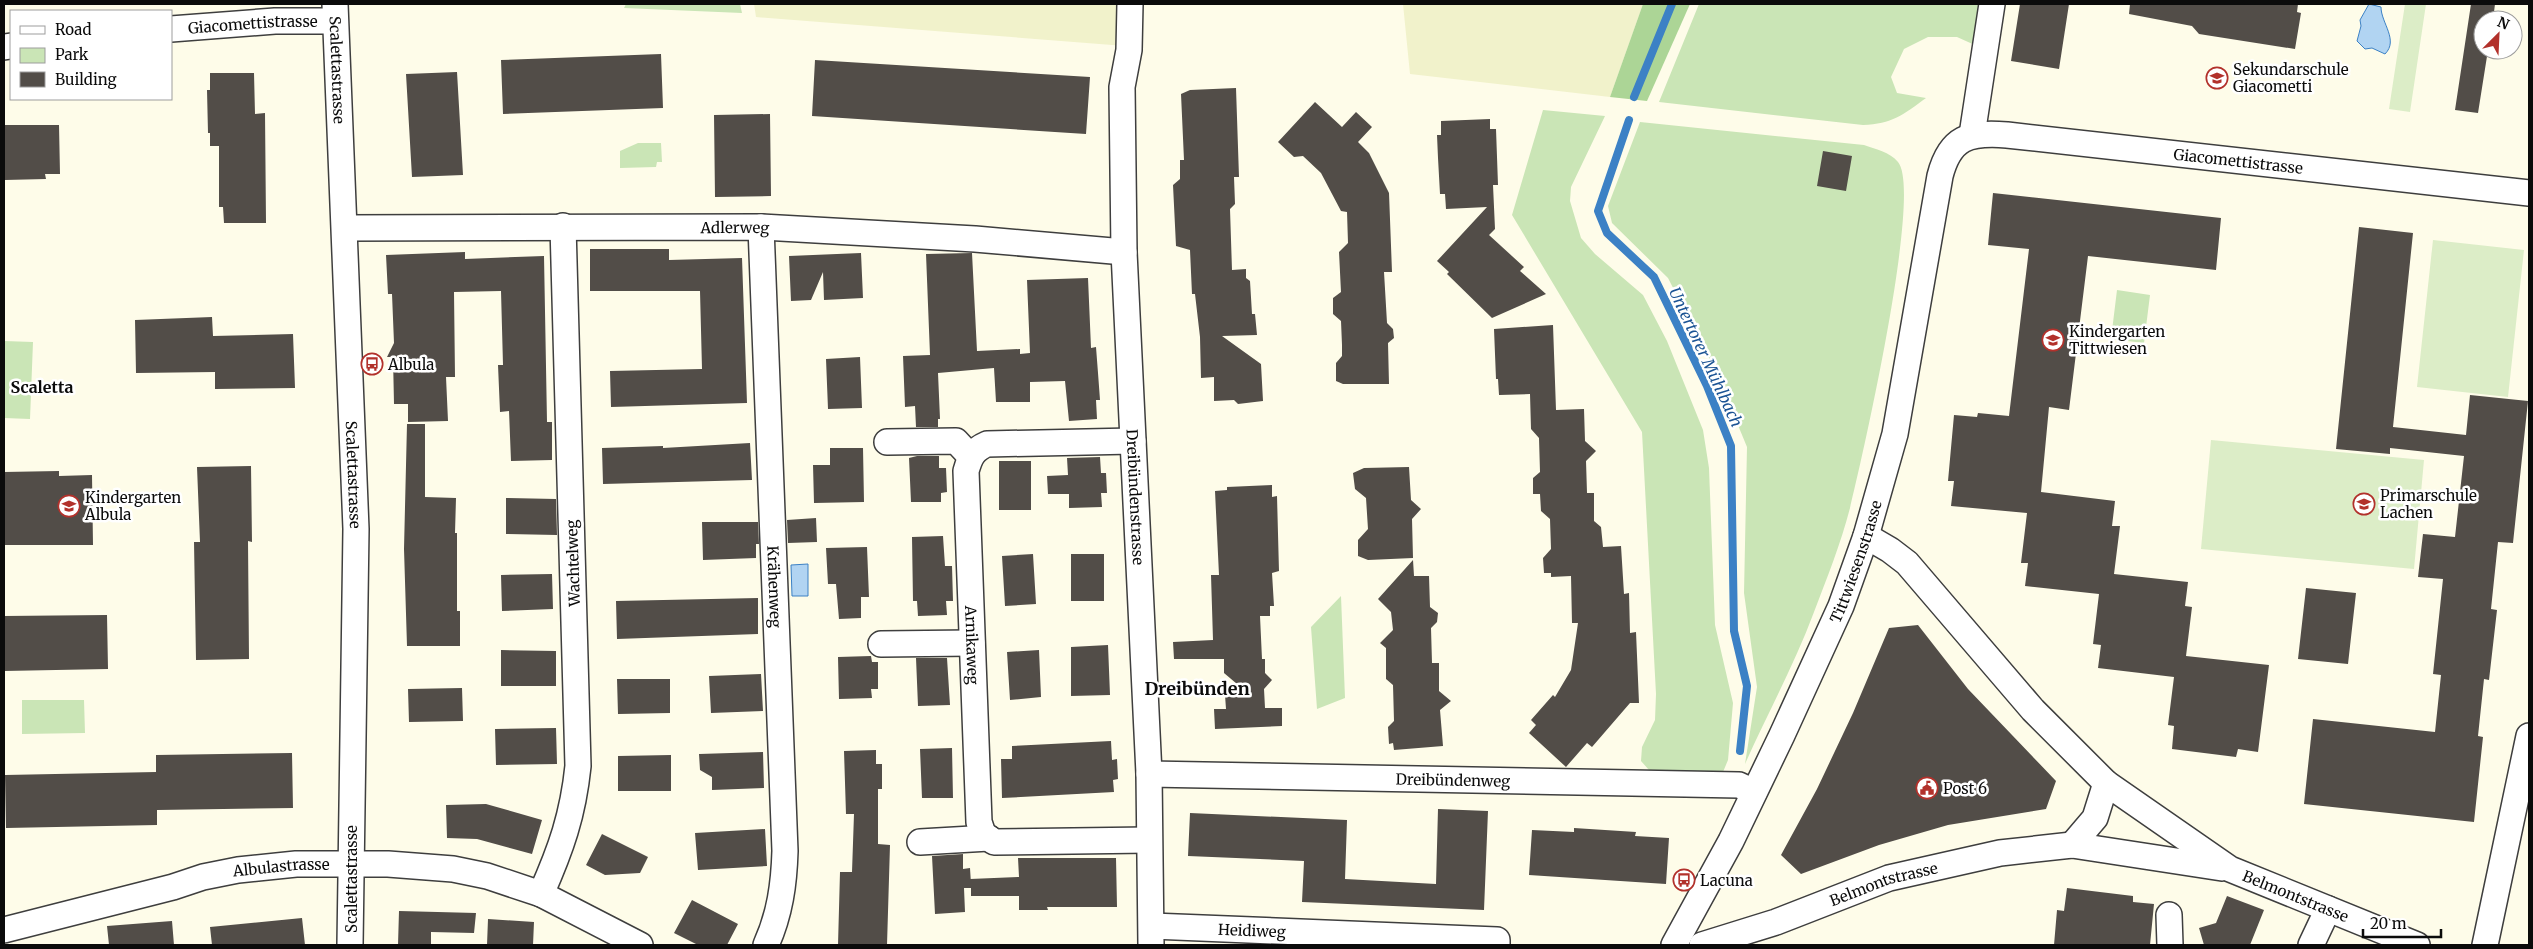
<svg xmlns="http://www.w3.org/2000/svg" width="2533" height="949" viewBox="0 0 2533 949" font-family="Merriweather,serif">
<rect width="100%" height="100%" fill="#fefce9"/>
<!-- farmland -->
<path fill="#f1f2cb" d="M754,4h371v42l-369,-29z
M1403,4h240l-33,93 -200,-23z"/>
<!-- green -->
<path fill="#cae5b6" d="M626,4h114l2,9 -118,-5z
M1699,4h285l-7,42 -20,-9h-29l-24,12 -13,28 6,16 29,5c-23,17 -34,26 -63,27l-204,-23z
M1543,110l62,6 -34,71 -1,14 11,37 14,16 48,41 24,46 36,89 6,38 6,157 18,78 -5,57 -5,12 -74,-2 -8,-9 1,-14 13,-27 1,-26 -14,-262 -130,-217z
M1640,122l224,23c11,4 26,7 34,17 25,30 -36,297 -48,346 -9,35 -23,70 -36,104 -19,51 -46,101 -69,152l12,-77 -13,-94 3,-146 -31,-75 -48,-94 -56,-55 -4,-17z
M638,143h23l1,19h-5l-1,5 -36,1v-17z
M2117,290l33,5 -6,48 -33,-4z
M4,341l29,1 -3,77 -26,-1z
M1341,596l4,102 -28,11 -6,-82z
M22,700h62l1,33 -63,1z"/>
<!-- forest -->
<path fill="#acd596" d="M1643,4h47l-43,97 -37,-4z"/>
<!-- pitch -->
<path fill="#dcedc7" d="M2405,4h21l-16,108 -21,-3z
M2433,240l91,10 -16,147 -91,-10z
M2211,440l213,20 -10,109 -213,-20z"/>
<!-- water -->
<path fill="#b1d4f2" stroke="#3c81c5" d="M2369,4l12,3c0,16 18,33 4,47l-13,-6 -7,1 -8,-8 4,-15 -1,-6z
M808,564v32h-16l-1,-31z"/>
<g fill="none" stroke-linecap="round" stroke-linejoin="round">
<!-- stream -->
<path stroke="#3c81c5" stroke-width="8" d="M1634,97l38,-93
M1629,120l-31,91 9,22 47,44 53,109 24,60 3,185 13,55 -7,65"/>
</g>
<!-- building -->
<path fill="#524d48" d="M2020,4h49l-10,65 -48,-8z
M2130,4h168l-1,8 4,1 -6,36 -96,-15 -7,-8 -63,-12z
M2471,4h24l-2,16h-10v30h5l-10,63 -23,-3z
M661,54l2,54 -160,6 -2,-54z
M815,60l275,17 -4,57 -274,-18z
M457,72l6,103 -51,2 -6,-103z
M210,73h44l1,41 10,-1 1,110h-42l-1,-16h-4v-61h-9v-13h-2l-1,-43h3z
M1236,88l3,89h-5l1,27 -5,5 2,61 14,-1v9l4,3 2,33h3l2,21 -35,1 39,28 2,37 -25,3 -4,-4 -20,1v-24l-13,1 -1,-41 -5,-43h-3l-2,-44 -14,-4 -3,-61 7,-6v-19h4l-3,-66 9,-4z
M1315,102l27,25 14,-15 16,15 -14,15 11,11 20,40 3,79h-8l3,51 6,6 1,9 -6,5 1,41h-46l-7,-3v-18l6,-7v-11l-1,-24 -8,-7v-16l8,-6 -2,-40 9,-9 -1,-31 -6,-1 -20,-38 -18,-17 -9,1 -16,-15z
M770,114l1,82 -56,1 -1,-82z
M1490,119v10h6l2,56h-5l2,44 -6,6 35,32 -4,4 26,23 -54,24 -45,-44 2,-2 -12,-11 50,-54 -41,2 -1,-15h-5l-2,-36 -1,-23h4v-14z
M4,125h55l1,49h-15l1,5 -41,1z
M1823,151l29,5 -6,35 -29,-5z
M1993,193l228,25 -5,52 -128,-14 -19,154 -20,-3 -8,85 74,9 -3,25h8l-6,48 74,8 -3,24 7,1 -6,49 83,9 -11,87 -20,-3 -2,8 -64,-8 2,-23 -6,-1 6,-48 -76,-9 3,-23 -8,-1 6,-50 -74,-8 3,-23h-7l6,-50 -76,-7 3,-25h-6l6,-66 23,2 1,-4 31,3 20,-167 -41,-4z
M2359,227l54,6 -20,194 73,8 4,-40 58,6 -15,142 -15,-1 -7,67 6,1 -8,70 -5,-1 -6,57 5,1 -9,85 -170,-18 9,-85 122,13 6,-57 -8,-1 10,-95 -25,-2 5,-43 32,3 9,-81 -74,-8v6l-54,-5z
M590,249h79v11l73,-2 5,145 -136,4 -1,-36 92,-2 -2,-78h-110z
M465,252v7l79,-3 3,166h5v38l-41,1 -2,-50 -9,1 -2,-47h5l-2,-74 -47,1 1,85h-9l2,44 -40,1v-18h-14l-1,-47h-6l7,-14 -2,-49h-4l-2,-39z
M861,253l2,45 -39,2 -1,-28 -12,28 -20,1 -2,-45z
M972,253l5,98 43,-2v5l10,-1 -3,-73 61,-2 3,70 5,-1 2,26 2,27h-4l1,19 -28,2 -4,-40 -35,1v20h-34l-2,-34 -56,5 2,46h-2v8h-22l-1,-21 -10,1 -2,-51 27,-1 -4,-101z
M212,317l1,19 80,-2 2,54 -80,1v-17l-79,1 -1,-53z
M1553,325l3,85 28,-1 1,32 11,10 -10,10 1,32h7v28l7,6 2,20 18,-1 3,48 5,-1 1,40 6,-1 3,71h-9l-38,44 -5,-4 -21,24 -37,-34 7,-8 -5,-5 22,-25 2,2 16,-27 7,-47h-6l-1,-47 -20,1v-4h-7l-1,-15 8,-9 -1,-30 -9,-8 -1,-17h-7v-16l7,-6 -1,-34 -8,-9 -1,-35 -31,1 -1,-16h-2l-2,-50z
M860,357l2,51 -34,1 -2,-50z
M407,424h18v73l31,1 -1,35h2v78h3v35h-53l-3,-97z
M750,443l2,37 -149,4 -1,-36 61,-2v2z
M830,448h33l1,54 -50,1 -1,-38h17z
M917,456h22v12h7l1,24 -6,1v9h-30l-2,-44z
M1100,457l1,16h5l1,20h-6l1,14 -33,1v-14h-21l-1,-18 21,-1 -1,-17z
M999,461h32v49h-32z
M251,466l1,76 -4,-1 1,118 -53,1 -2,-118h6l-3,-75z
M1409,467l2,33 10,9 -9,10 1,39 -45,2 -10,-4v-16l10,-11 -2,-31 -11,-9 -2,-16 11,-5z
M59,471v5l33,-1 1,70h-89v-73z
M1272,485v12l5,-1 2,75 -7,2 2,33h-4v10h-10l2,43h3v14l7,7 -8,9 1,19h17v18l-67,3 -1,-20h12l-1,-14 12,-11 -13,-11v-14h-50l-1,-17 40,-2 -2,-65h8l-4,-84 12,-1v-3z
M506,498l50,1 1,36 -51,-1z
M816,518l1,24 -29,1 -1,-23z
M702,522h56l1,22h-3v14l-53,2z
M943,536l2,30h7l1,35h-7l1,14 -29,1 -1,-15h-4l-1,-64z
M867,547l2,50h-8v21l-22,1 -3,-35h-8l-2,-36z
M1033,554l3,50 -31,2 -3,-50z
M1071,554h33v47h-33z
M1413,560l1,16h15l1,31 8,6 -1,9 -6,6 1,35h7v28l12,10 -11,9 3,36 -49,4 -1,-7 -4,1 -1,-17 6,-6 -1,-36 -7,-6v-31l-6,-5 13,-13 -2,-18 -13,-13z
M552,574l1,35 -51,2 -1,-36z
M2306,588l50,5 -8,71 -50,-5z
M758,598v36l-141,5 -1,-38z
M107,615l1,54 -104,2v-55z
M1918,625l50,64 88,92 -10,28 -98,16 -69,20 -78,29 -20,-19 36,-66 36,-76 36,-85z
M1108,645l2,50 -39,1v-49z
M501,650l55,1v35h-55z
M1039,650l2,47 -31,3 -3,-48z
M871,656l1,6h6v27h-7l1,9 -33,1 -1,-42z
M916,658h31l3,47 -32,1z
M761,674l2,37 -52,2 -2,-37z
M617,679h53v34l-52,1z
M462,688l1,33 -54,1 -1,-33z
M556,728l1,36 -61,1 -1,-36z
M1111,741l1,19 5,-1 1,20 -5,1 1,12 -112,6 -1,-39h11v-13z
M952,748l1,50h-31l-2,-49z
M876,750v14h6v25h-4v55l12,1 -3,100h-49l2,-73h12l2,-58h-8l-2,-63z
M763,752l1,36 -52,2v-13l-12,-7 -1,-16z
M292,753l1,55 -136,2v15l-151,3 -1,-53 151,-3v-17z
M671,755v36h-53v-35z
M486,804l56,16 -10,34 -55,-15 -30,-1 -1,-33z
M1438,809l50,2 -4,99 -182,-8 2,-41 -116,-5 2,-43 157,7 -2,59 91,5z
M1574,828l62,4 -1,4 34,2 -3,46 -137,-9 3,-45 42,2z
M765,829l2,37 -69,4 -3,-37z
M602,834l46,23 -8,16 -35,2 -19,-10z
M963,854v15l7,-1 1,16 -1,-5 49,-2 -1,-19h98l1,49h-70l1,3h-29v-14h-48v-8h-7l1,24 -30,2 -3,-58z
M2067,888l66,8v6l21,2 -4,41h-96l3,-35 7,1z
M2227,896l37,14 -14,35h-46l-5,-17 17,-5z
M692,900l46,24 -11,21h-29l-24,-12z
M399,911l77,2 -2,20 -43,-1v13h-33z
M302,918l3,27h-93l-2,-18z
M488,919l46,3 -1,23h-46z
M172,921l2,24h-65l-2,-19z"/>
<g fill="none" stroke-linecap="round" stroke-linejoin="round">
<!-- minor casing -->
<g stroke="#3e3e3e" stroke-width="28">
<g id="minor">
<path id="s1" d="M335,4l21,525 -6,416"/>
<path id="s2" d="M1130,4l-1,46 -7,37 2,165 25,522 2,171"/>
<path id="s3" d="M171,29l104,-8h60"/>
<path d="M4,47l7,-1"/>
<path d="M1972,135l20,-131"/>
<path id="s4" d="M761,227l24,624c-1,33 -5,63 -19,94"/>
<path id="s5" d="M345,228l416,-1 214,12 149,13"/>
<path id="s6" d="M1133,441l-146,3c-14,6 -17,13 -21,27l13,351 4,12 11,8 155,-2"/>
<path d="M887,442l69,-1 14,15"/>
<path id="s7" d="M1866,536l24,14 17,13 126,147 73,73 124,86 187,76"/>
<path d="M881,644l91,-1"/>
<path id="s8" d="M1149,774l590,11 15,7"/>
<path d="M920,842l69,-4"/>
<path d="M2072,845l23,-27 11,-35"/>
<path d="M541,894c20,-45 32,-79 37,-128l-15,-540"/>
<path d="M2169,915l1,30"/>
<path id="s9" d="M1152,926l345,14v5"/>
<path id="s10" d="M4,930l169,-43 30,-10 35,-7 58,-6h92l65,5 34,7 54,18 99,51"/>
<path id="s11" d="M1674,945l57,-104 51,-106 59,-129 25,-70 29,-102 45,-258c10,-39 29,-44 67,-41l522,58"/>
<path id="s12" d="M1702,945l74,-23 113,-44 111,-25 72,-8 150,23"/>
<path d="M2311,945l17,-36"/>
<path d="M2485,945l44,-209"/>
</g>
</g>
<!-- minor -->
<use href="#minor" stroke="#fff" stroke-width="25"/>
</g>
<!-- icons -->
<defs>
<g id="school-ring" transform="scale(1.125)"><circle r="9.5" fill="#fff" stroke="#b2312b" stroke-width="1.5"/><path d="M0-5L7-2L0 1L-7-2ZM-4 1L0 2.5L4 1V4Q0 6-4 4Z" fill="#b2312b"/></g>
<g id="bus-ring" transform="scale(1.125)"><circle r="9.5" fill="#fff" stroke="#b2312b" stroke-width="1.5"/><path d="M-5-6H5V4H4V6H2V4H-2V6H-4V4H-5ZM-3.5-4V0h7V-4ZM-3.5 1.2v1.5H-2V1.2ZM2 1.2v1.5H3.5V1.2Z" fill="#b2312b"/></g>
<g id="civic-ring" transform="scale(1.125)"><circle r="9.5" fill="#fff" stroke="#b2312b" stroke-width="1.5"/><path d="M-.6-6.5H3V-4.5H.6V-3L4-1V1h2V6H-6V1h2V-1L-.6-3ZM-1.2 2.5V6h2.4V2.5Z" fill="#b2312b"/></g>
</defs>
<g fill-rule="evenodd">
<use href="#school-ring" x="2217" y="78"/>
<use href="#school-ring" x="2053" y="340"/>
<use href="#bus-ring" x="372" y="364"/>
<use href="#school-ring" x="2364" y="504"/>
<use href="#school-ring" x="69" y="506"/>
<use href="#civic-ring" x="1927" y="788"/>
<use href="#bus-ring" x="1684" y="880"/>
</g>
<g text-anchor="middle" dominant-baseline="central" stroke-width="5" stroke-linejoin="round" paint-order="stroke">
<!-- street labels -->
<g font-size="15" fill="#0b0b0b" stroke="#fff">
<text stroke="none"><textPath href="#s3" startOffset="82">Giacomettistrasse</textPath></text>
<text stroke="none"><textPath href="#s1" startOffset="66">Scalettastrasse</textPath></text>
<text stroke="none"><textPath href="#s11" startOffset="1142">Giacomettistrasse</textPath></text>
<text stroke="none"><textPath href="#s5" startOffset="390">Adlerweg</textPath></text>
<text stroke="none"><textPath href="#s1" startOffset="471">Scalettastrasse</textPath></text>
<text stroke="none"><textPath href="#s2" startOffset="494">Dreibündenstrasse</textPath></text>
<text stroke="none"><textPath href="#s11" startOffset="425">Tittwiesenstrasse</textPath></text>
<text transform="translate(573 563) rotate(-92)">Wachtelweg</text>
<text stroke="none"><textPath href="#s4" startOffset="360">Krähenweg</textPath></text>
<text stroke="none"><textPath href="#s6" startOffset="356">Arnikaweg</textPath></text>
<text stroke="none"><textPath href="#s8" startOffset="304">Dreibündenweg</textPath></text>
<text stroke="none"><textPath href="#s10" startOffset="285">Albulastrasse</textPath></text>
<text transform="translate(351 879) rotate(-90)">Scalettastrasse</text>
<text stroke="none"><textPath href="#s12" startOffset="192">Belmontstrasse</textPath></text>
<text stroke="none"><textPath href="#s7" startOffset="568">Belmontstrasse</textPath></text>
<text stroke="none"><textPath href="#s9" startOffset="100">Heidiweg</textPath></text>
</g>
<!-- poi labels -->
<g font-size="15" fill="#0b0b0b" stroke="#fff" text-anchor="start">
<text x="2233" y="69">Sekundarschule<tspan x="2233" dy="17">Giacometti</tspan></text>
<text x="2069" y="331">Kindergarten<tspan x="2069" dy="17">Tittwiesen</tspan></text>
<text x="388" y="364">Albula</text>
<text x="2380" y="495">Primarschule<tspan x="2380" dy="17">Lachen</tspan></text>
<text x="85" y="497">Kindergarten<tspan x="85" dy="17">Albula</tspan></text>
<text x="1943" y="788">Post 6</text>
<text x="1700" y="880">Lacuna</text>
</g>
<!-- water labels -->
<g font-size="16" font-style="italic" fill="#1c5494" stroke="#fff">
<text transform="translate(1706 357) rotate(65)">Untertorer Mühlbach</text>
</g>
<!-- neighbourhood labels -->
<g font-size="16" font-weight="bold" fill="#0b0b0b" stroke="#fff">
<text x="42" y="387">Scaletta</text>
</g>
<!-- quarter labels -->
<g font-size="18" font-weight="bold" fill="#0b0b0b" stroke="#fff">
<text x="1197" y="688">Dreibünden</text>
</g>
</g>
<!-- border -->
<rect width="2533" height="949" fill="none" stroke="#0b0b0b" stroke-width="10"/>
<!-- legend -->
<rect x="10" y="10" width="162" height="90" fill="#ffffff" stroke="#9d9d9d"/>
<rect x="20" y="26" width="25" height="8" fill="#ffffff" stroke="#9d9d9d"/>
<text x="55" y="35" font-size="15" fill="#0b0b0b">Road</text>
<rect x="20" y="48" width="25" height="15" fill="#cae5b6" stroke="#9d9d9d"/>
<text x="55" y="60" font-size="15" fill="#0b0b0b">Park</text>
<rect x="20" y="72" width="25" height="15" fill="#524d48" stroke="#9d9d9d"/>
<text x="55" y="85" font-size="15" fill="#0b0b0b">Building</text>
<!-- north arrow -->
<g transform="translate(2498 35) rotate(24)"><circle r="24" fill="#ffffff" stroke="#9d9d9d"/>
<path d="M0-4L9 19L0 12L-9 19Z" fill="#b2312b"/>
<text y="-8" font-size="14" font-weight="bold" text-anchor="middle" fill="#0b0b0b">N</text>
</g>
<!-- scale -->
<path d="M2363 929v8h78v-8" fill="none" stroke="#0b0b0b" stroke-width="2.5"/>
<text x="2370" y="929" font-size="15" fill="#0b0b0b" stroke="#ffffff" stroke-width="4" paint-order="stroke">20 m</text>
</svg>
